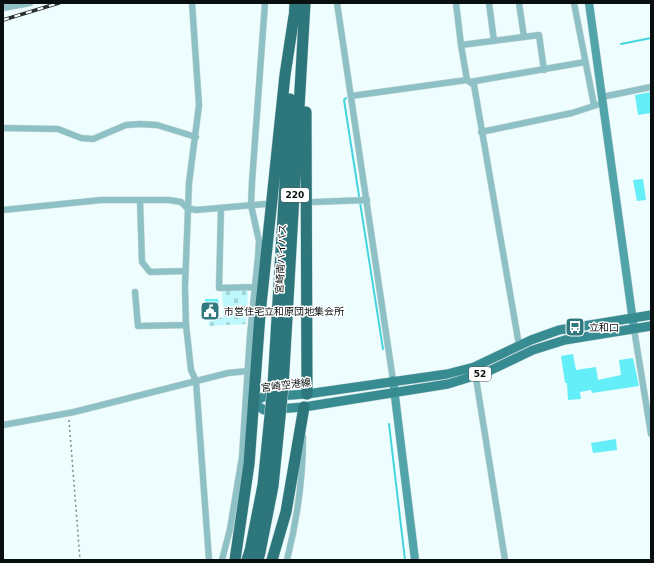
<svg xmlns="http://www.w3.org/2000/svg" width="654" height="563" viewBox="0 0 654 563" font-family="'DejaVu Sans','Noto Sans JP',sans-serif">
<defs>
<pattern id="cemetery-stones" width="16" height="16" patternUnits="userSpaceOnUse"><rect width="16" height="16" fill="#bdf8fd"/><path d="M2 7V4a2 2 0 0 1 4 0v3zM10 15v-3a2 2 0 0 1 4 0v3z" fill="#a1d3d8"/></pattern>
</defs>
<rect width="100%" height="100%" fill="#eefdfe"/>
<!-- cemetery -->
<path fill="url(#cemetery-stones)" d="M245,290l3,2 -2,32 -37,2v-6l15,-3 -2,-26z"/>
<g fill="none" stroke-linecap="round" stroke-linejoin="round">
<!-- stream -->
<path stroke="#45d4de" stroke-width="2" d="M621,44l30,-6
M346,98l-2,2 39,249
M389,424l16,136"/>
</g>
<!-- building -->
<path fill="#64eef8" d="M651,92v21l-13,2 -3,-20z
M643,179l3,21 -9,1 -4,-21z
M205,299h13l1,8h-5l1,7h-9z
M573,354l3,16 20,-3 2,13 23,-5 -2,-15 14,-2 6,28 -47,7 -1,-3 -11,2 1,7 -13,1 -1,-17h-2l-4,-27z
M616,439l1,11 -24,3 -2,-10z"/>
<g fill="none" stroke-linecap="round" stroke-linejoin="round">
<!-- street casing -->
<g stroke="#c9d7d8" stroke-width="7">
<path id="street" d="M192,3l7,102 -10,78 -4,104 1,38 5,45 5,11 13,179
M337,3l56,377
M456,3l5,42 63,-8 -5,-34
M489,3l5,38
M574,3l20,102
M3,8l27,-5
M524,37l15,-2 5,35
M461,45l6,35
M470,82l115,-20
M351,96l116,-16 7,5 45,260
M602,97l49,-10
M3,128l55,1 23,9 12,1 33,-14 14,-1 17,1 39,12
M481,132l91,-19 31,-10
M140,200l2,62 8,10 35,-1
M314,202l53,-2
M221,208l-2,80 35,-1
M3,210l98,-10h68l12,2 6,6 9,2 69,-6
M135,292l3,34 48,-1
M634,329l17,105
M475,372l30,188
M3,425l71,-13 154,-39 20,-2
M222,560l8,-31 12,-72 8,-122 8,-78 1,-16 -8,-36 1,-23 13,-179
M287,560c10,-40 16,-81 16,-123"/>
</g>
<!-- secondary casing -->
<g stroke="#c9d7d8" stroke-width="9">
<path id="secondary" d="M589,3l45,326
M393,380l22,180"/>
</g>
<!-- primary casing -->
<g stroke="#c9d7d8" stroke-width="10">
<path id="primary" d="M651,315l-92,15 -28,10 -57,27 -27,7 -140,20 -44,3 -10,6 11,7 40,-3 144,-23 39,-12 46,-22 32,-10 86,-14"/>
</g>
<!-- highway casing -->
<g stroke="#c9d7d8" stroke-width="12">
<path id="highway" d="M294,22l1,-19
M306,112l1,282
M273,386l17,-287
M283,387l22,-384
M235,560l14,-96 11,-150 25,-239 9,-59
M247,560l3,-9
M258,560l2,-8
M272,560l14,-48 18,-105"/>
</g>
<!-- path -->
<path stroke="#7d8788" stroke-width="1.5" stroke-dasharray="2 3" stroke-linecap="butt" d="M69,420l11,140"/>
<!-- street -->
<use href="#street" stroke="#8ec1c5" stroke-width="6"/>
<!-- secondary -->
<use href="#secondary" stroke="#51a4aa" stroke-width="8"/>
<!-- primary -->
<use href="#primary" stroke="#378c92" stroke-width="9"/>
<!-- highway -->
<use href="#highway" stroke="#2d767b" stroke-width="11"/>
<!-- rail casing -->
<g stroke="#2b3131" stroke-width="3.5">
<path id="rail" d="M3,20l56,-17"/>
</g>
<!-- rail -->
<use href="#rail" stroke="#fff" stroke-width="2" stroke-dasharray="6" stroke-linecap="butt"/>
<!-- highway-bridge casing -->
<g stroke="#c9d7d8" stroke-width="12" stroke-linecap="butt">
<path id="highway-bridge" d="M250,551l13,-66 10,-99
M260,552l13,-66 10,-99"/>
</g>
<!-- highway-bridge -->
<use href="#highway-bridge" stroke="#2d767b" stroke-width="11"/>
</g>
<!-- icons -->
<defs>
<g id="civic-square" transform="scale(1)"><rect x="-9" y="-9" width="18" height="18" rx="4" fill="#30797e" stroke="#fff"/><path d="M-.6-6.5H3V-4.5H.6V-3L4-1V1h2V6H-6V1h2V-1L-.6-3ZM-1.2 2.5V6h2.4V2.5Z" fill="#fff"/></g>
<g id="bus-square" transform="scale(1)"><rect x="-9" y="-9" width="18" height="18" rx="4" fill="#30797e" stroke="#fff"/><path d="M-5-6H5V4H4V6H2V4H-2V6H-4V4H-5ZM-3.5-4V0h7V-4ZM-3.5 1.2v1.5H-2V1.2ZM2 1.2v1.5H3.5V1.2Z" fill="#fff"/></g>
</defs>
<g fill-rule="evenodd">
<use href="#civic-square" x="210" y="311"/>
<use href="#bus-square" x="575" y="327"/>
</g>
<g text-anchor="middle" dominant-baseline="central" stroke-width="3" stroke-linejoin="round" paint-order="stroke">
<!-- shield labels -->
<g fill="#fff" stroke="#535656" stroke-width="1">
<rect x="281" y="188" width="28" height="14" rx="3"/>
<rect x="469" y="367" width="22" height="14" rx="3"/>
</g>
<g font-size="9" font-weight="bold" fill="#090e0e">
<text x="295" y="195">220</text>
<text x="480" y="374">52</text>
</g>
<!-- street labels -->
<g font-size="10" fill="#090e0e" stroke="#fff">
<text transform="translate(281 259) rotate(-87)">宮崎南バイパス</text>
<text transform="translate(286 385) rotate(-7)">宮崎空港線</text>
</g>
<!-- poi labels -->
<g font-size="10" fill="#090e0e" stroke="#fff" text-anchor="start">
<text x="224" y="311">市営住宅立和原団地集会所</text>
<text x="589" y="327">立和口</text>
</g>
</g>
<!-- border -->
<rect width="654" height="563" fill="none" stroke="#090e0e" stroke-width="8"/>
</svg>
